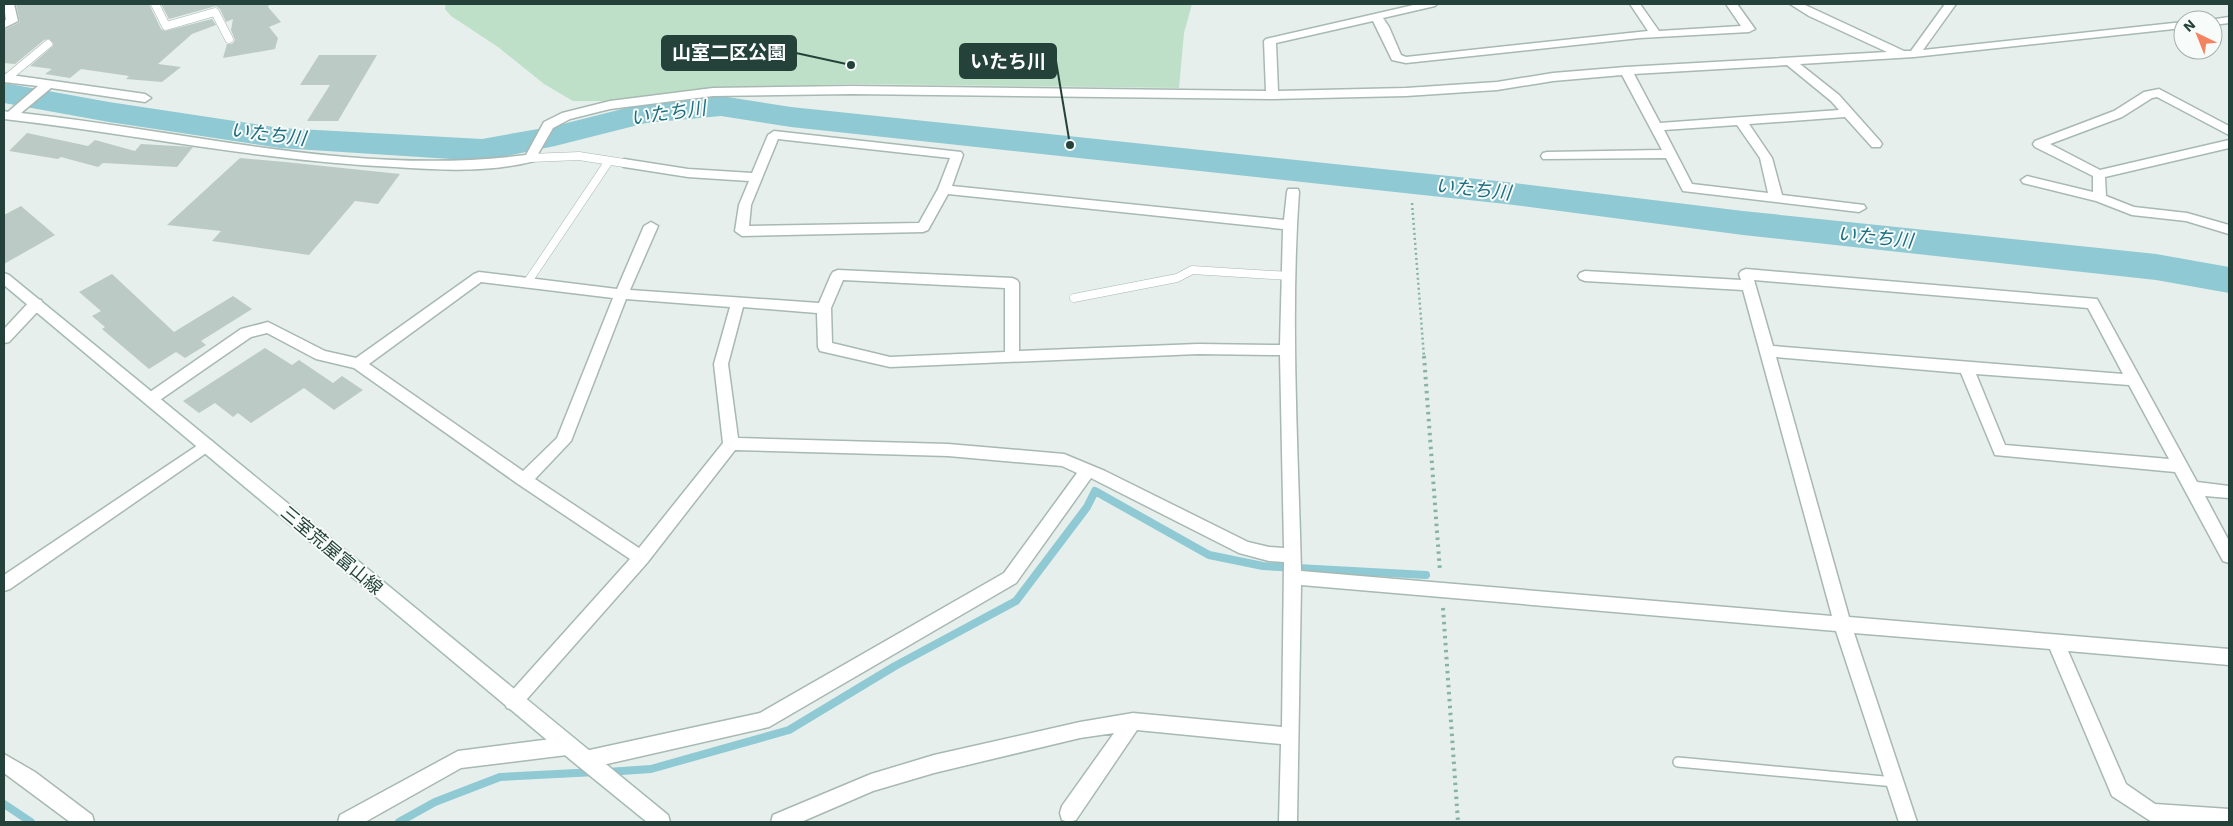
<svg xmlns="http://www.w3.org/2000/svg" width="2233" height="826" viewBox="0 0 2233 826" font-family="'Work Sans','Noto Sans JP',sans-serif">
<rect width="100%" height="100%" fill="#e6efeb"/>
<!-- green -->
<path fill="#bfe0c8" d="M446,4h746l-8,29 -5,55 -327,-4 -143,4 -105,13h-31l-29,-17 -46,-37 -47,-31 -6,-7z"/>
<g fill="none" stroke-linecap="round" stroke-linejoin="round">
<!-- stream -->
<path stroke="#8ec9d4" stroke-width="8" d="M607,772l44,-3 138,-39 106,-64 121,-65 71,-94 8,-16 114,64 54,11 163,9
M4,804l27,18
M399,822l36,-20 65,-25 96,-5"/>
<!-- river -->
<path fill="#8ec9d4" fill-rule="evenodd" d="M4,83l105,19 171,26 202,11 73,-13 91,-23 75,-7 70,11 715,75 237,29 413,43 73,13v26l-73,-13 -413,-45 -237,-31 -715,-77 -70,-11 -75,7 -91,23 -73,15 -202,-13 -171,-26 -105,-19z"/>
</g>
<!-- building -->
<path fill="#bbcac4" d="M16,4h133l12,25 4,2 47,-12 4,6 -24,9 -34,30 23,3 -19,15 -36,-3 3,-3 -48,-7 -11,9 -25,-4 7,-5 -22,-3 23,-20v-3l-4,-4 -5,1 -29,24 -11,-1v-33l16,-8z
M161,4h108l-1,3 13,15 -12,5 9,11 -3,11 -52,9 4,-14h5l3,-4 -4,-10 2,-11 -7,3 -6,-13 -4,-3 -47,13z
M319,55h58l-39,66h-31l23,-36h-30z
M27,133l61,13 7,-6 40,11 6,-7 52,3 -16,20 -74,-4 -5,4 -37,-10 -3,2 -49,-8z
M240,158l45,4 115,12 -22,30 -23,-3 -46,54 -97,-14 9,-10 -54,-6z
M21,206l34,29 -51,29v-49z
M112,274l62,58 59,-36 19,13 -51,32 5,4 -21,13 -9,-6 -27,17 -47,-40 3,-2 -13,-11 9,-5 -22,-19z
M265,348l27,17 7,-5 34,23 9,-7 21,14 -29,20 -30,-22 -53,35 -13,-10 -5,4 -18,-14 -16,10 -16,-12z"/>
<g fill="none" stroke-linecap="round" stroke-linejoin="round">
<!-- lane-far1 casing -->
<g stroke="#a8b8b2" stroke-width="9">
<path id="lane-far1" d="M155,4l11,22 49,-14 14,27
M7,78l41,-34
M530,158l49,-2 45,7
M527,283l82,-122
M1074,298l103,-20 15,-8 97,6"/>
</g>
<!-- lane casing -->
<g stroke="#a8b8b2" stroke-width="12">
<path id="lane" d="M1678,762l217,20"/>
</g>
<!-- street casing -->
<g stroke="#a8b8b2" stroke-width="3">
<path id="street" d="M4,4h10l4,17 -14,7v-7l2,-1z
M1418,4h19l-2,2 -52,12 6,9 12,28 5,2 242,-26 -18,-27h10l19,27 82,-5 -15,-22h11l18,25 -6,3 -109,6 -234,25 -14,-3 -19,-39 -97,22 2,48 128,-3 91,-6 56,-9 73,-6 261,-15 -78,-36 -19,-12h13l101,47h7l34,-47h11l-33,46 260,-28v6l-269,29 -114,7 39,31 41,46 2,3 -2,3h-8l-27,-30 -96,7 23,34 10,37 82,10 2,3 -7,4 -176,-21 -17,-33 -123,1 -2,-3 2,-3 4,-1 115,-2 -40,-75 -69,6 -56,9 -91,6 -134,3 -420,-5 -139,2 -103,13 -40,10 -17,9 -19,33c-44,12 -94,9 -139,6 -131,-6 -261,-33 -391,-48v-8l4,1 30,-26 -34,-4v-8l141,20 6,4 -6,4 -94,-14 -30,25c167,18 337,64 505,42l18,-33 18,-9 48,-12 103,-13 139,-2 414,5 -2,-50 2,-2zM1787,65l44,36 8,9 -179,13 -26,-49zM1737,125l23,33 8,35 -76,-9 -28,-54z
M2229,17v6l-16,2v-5h-4z
M2159,89l70,37v9l-72,-38 -5,1 -30,19 -72,27 50,26 129,-30v8l-124,29 1,19 28,11 53,6 42,12v9l-43,-13 -54,-6 -36,-14 -73,-18 -2,-3 6,-4 66,16v-16l-58,-29 -2,-3 2,-3 79,-30 30,-19z
M774,131l187,21 2,3 -11,31 332,34 3,-28 1,-3h10l1,3c-9,126 -1,252 2,379l531,45 -89,-326 -158,-9 -5,-2 -2,-3 2,-3 5,-2 156,9 -2,-6 2,-3 5,-2 351,30 100,183 32,4v12l-24,-2 24,45v22l-6,-2 -48,-89 -180,-17 -34,-82 -185,-16 73,260 380,32v16l-161,-14 58,133 29,20 74,5v13h-77l-40,-26 -62,-147 -196,-16 63,189h-18l-63,-191 -535,-46 -4,237h-18l2,-78 -144,-14 -61,90 -7,2 -7,-2 -2,-7 2,-7 52,-73 -34,5 -146,35 -61,18 -72,31h-30l2,-7 98,-41 63,-19 146,-33 53,-9 149,14 2,-165 -15,-1 -30,-8 -148,-75 -75,105 -247,144 -184,42 -6,-3 -3,-6 3,-6 6,-3 175,-38 244,-140 73,-100 -15,-7 -114,-10 -213,-6 -88,113 -128,145 -6,2 -6,-2 -3,-6 3,-6 123,-137 -112,-75 -164,-116 -38,-9 -49,-26 -16,4 -94,65 -5,2 -5,-2 -2,-4 2,-4 94,-65 27,-7 57,29 31,7 118,-84 5,-2 138,17 27,-63 7,-4 7,4 -28,64 189,13 12,-28 2,-3 5,-2 174,8 5,2 2,3v68l179,-7 82,1 3,-116 -335,-35 -20,36 -5,2 -181,4 -7,-5 4,-26 10,-24 -61,-4 -64,-10 -6,-4 6,-4 64,10 64,4 16,-38zM778,139l172,19 -12,31 -19,34 -170,3 2,-21zM843,280l162,8v64l-115,5 -58,-14 -1,-35zM1754,280l334,28 35,66 -350,-28zM481,282l132,16 -56,140 -34,33 -154,-107zM626,299l104,8 -16,57 9,79 -84,105 -104,-69 36,-38zM743,307l74,6 1,34 2,4 70,16 308,-13 82,1 4,193 -15,-1 -21,-5 -143,-71 -41,-17 -116,-10 -210,-6 -10,-74zM1976,374l153,11 40,74 -164,-14z
M36,299l5,1 2,4 -2,4 -32,34 -5,1v-14l27,-29z
M207,439l5,2 3,4 -3,4 -202,140 -6,2v-16z
M567,737l6,3 3,6 -3,6 -6,3 -106,13 -96,54h-27l2,-7 118,-64z
M4,754l31,18 57,43 2,7h-24l-66,-49z"/>
</g>
<!-- secondary casing -->
<g stroke="#a4bbb3" stroke-width="3">
<path id="secondary" d="M4,273l5,2 82,67 577,473 2,7h-23l-75,-61 -568,-476z"/>
</g>
<!-- path-far1 -->
<path stroke="#86b3a5" stroke-width="2.5" stroke-dasharray="2 3" stroke-linecap="butt" d="M1412,203l12,154"/>
<!-- path -->
<path stroke="#86b3a5" stroke-width="4" stroke-dasharray="2.5 4.5" stroke-linecap="butt" d="M1424,356l16,216
M1443,608l15,214"/>
<!-- lane-far1 -->
<use href="#lane-far1" stroke="#fff" stroke-width="8"/>
<!-- lane -->
<use href="#lane" stroke="#fff" stroke-width="9"/>
<!-- street -->
<use href="#street" fill="#fff" fill-rule="evenodd"/>
<!-- secondary -->
<use href="#secondary" fill="#fff" fill-rule="evenodd"/>
</g>
<g text-anchor="middle" dominant-baseline="central" stroke-width="4" stroke-linejoin="round" paint-order="stroke">
<!-- street labels -->
<g font-size="18" fill="#24423a" stroke="#f7fbf9">
<text transform="translate(332 550) rotate(40)">三室荒屋富山線</text>
</g>
<!-- water labels -->
<g font-size="19" font-style="italic" fill="#1c6f80" stroke="#f7fbf9">
<text transform="translate(668 113) rotate(-8)">いたち川</text>
<text transform="translate(268 134) rotate(7)">いたち川</text>
<text transform="translate(1473 189) rotate(6)">いたち川</text>
<text transform="translate(1875 237) rotate(6)">いたち川</text>
</g>
</g>
<!-- callouts -->
<path fill="none" stroke="#24423a" stroke-width="2" d="M851 65L796 53M1070 145L1056 61"/>
<g fill="#24423a" stroke="#f7fbf9" stroke-width="2">
<circle cx="851" cy="65" r="5"/>
<circle cx="1070" cy="145" r="5"/>
</g>
<g fill="#24423a" stroke="#24423a" stroke-width="2">
<rect x="662" y="36" width="134" height="34" rx="5"/>
<rect x="960" y="44" width="96" height="34" rx="5"/>
</g>
<g font-size="19" text-anchor="middle" font-weight="bold" fill="#fff">
<text x="729" y="59">山室二区公園</text>
<text x="1008" y="68">いたち川</text>
</g>
<!-- border -->
<rect width="2233" height="826" fill="none" stroke="#24423a" stroke-width="10"/>
<!-- north arrow -->
<g transform="translate(2198 35) rotate(317)"><circle r="24" fill="#f7fbf9" stroke="#a3b1ad"/>
<path d="M0-4L9 19L0 12L-9 19Z" fill="#f4845f"/>
<text y="-8" font-size="14" font-weight="bold" text-anchor="middle" fill="#24423a">N</text>
</g>
</svg>
